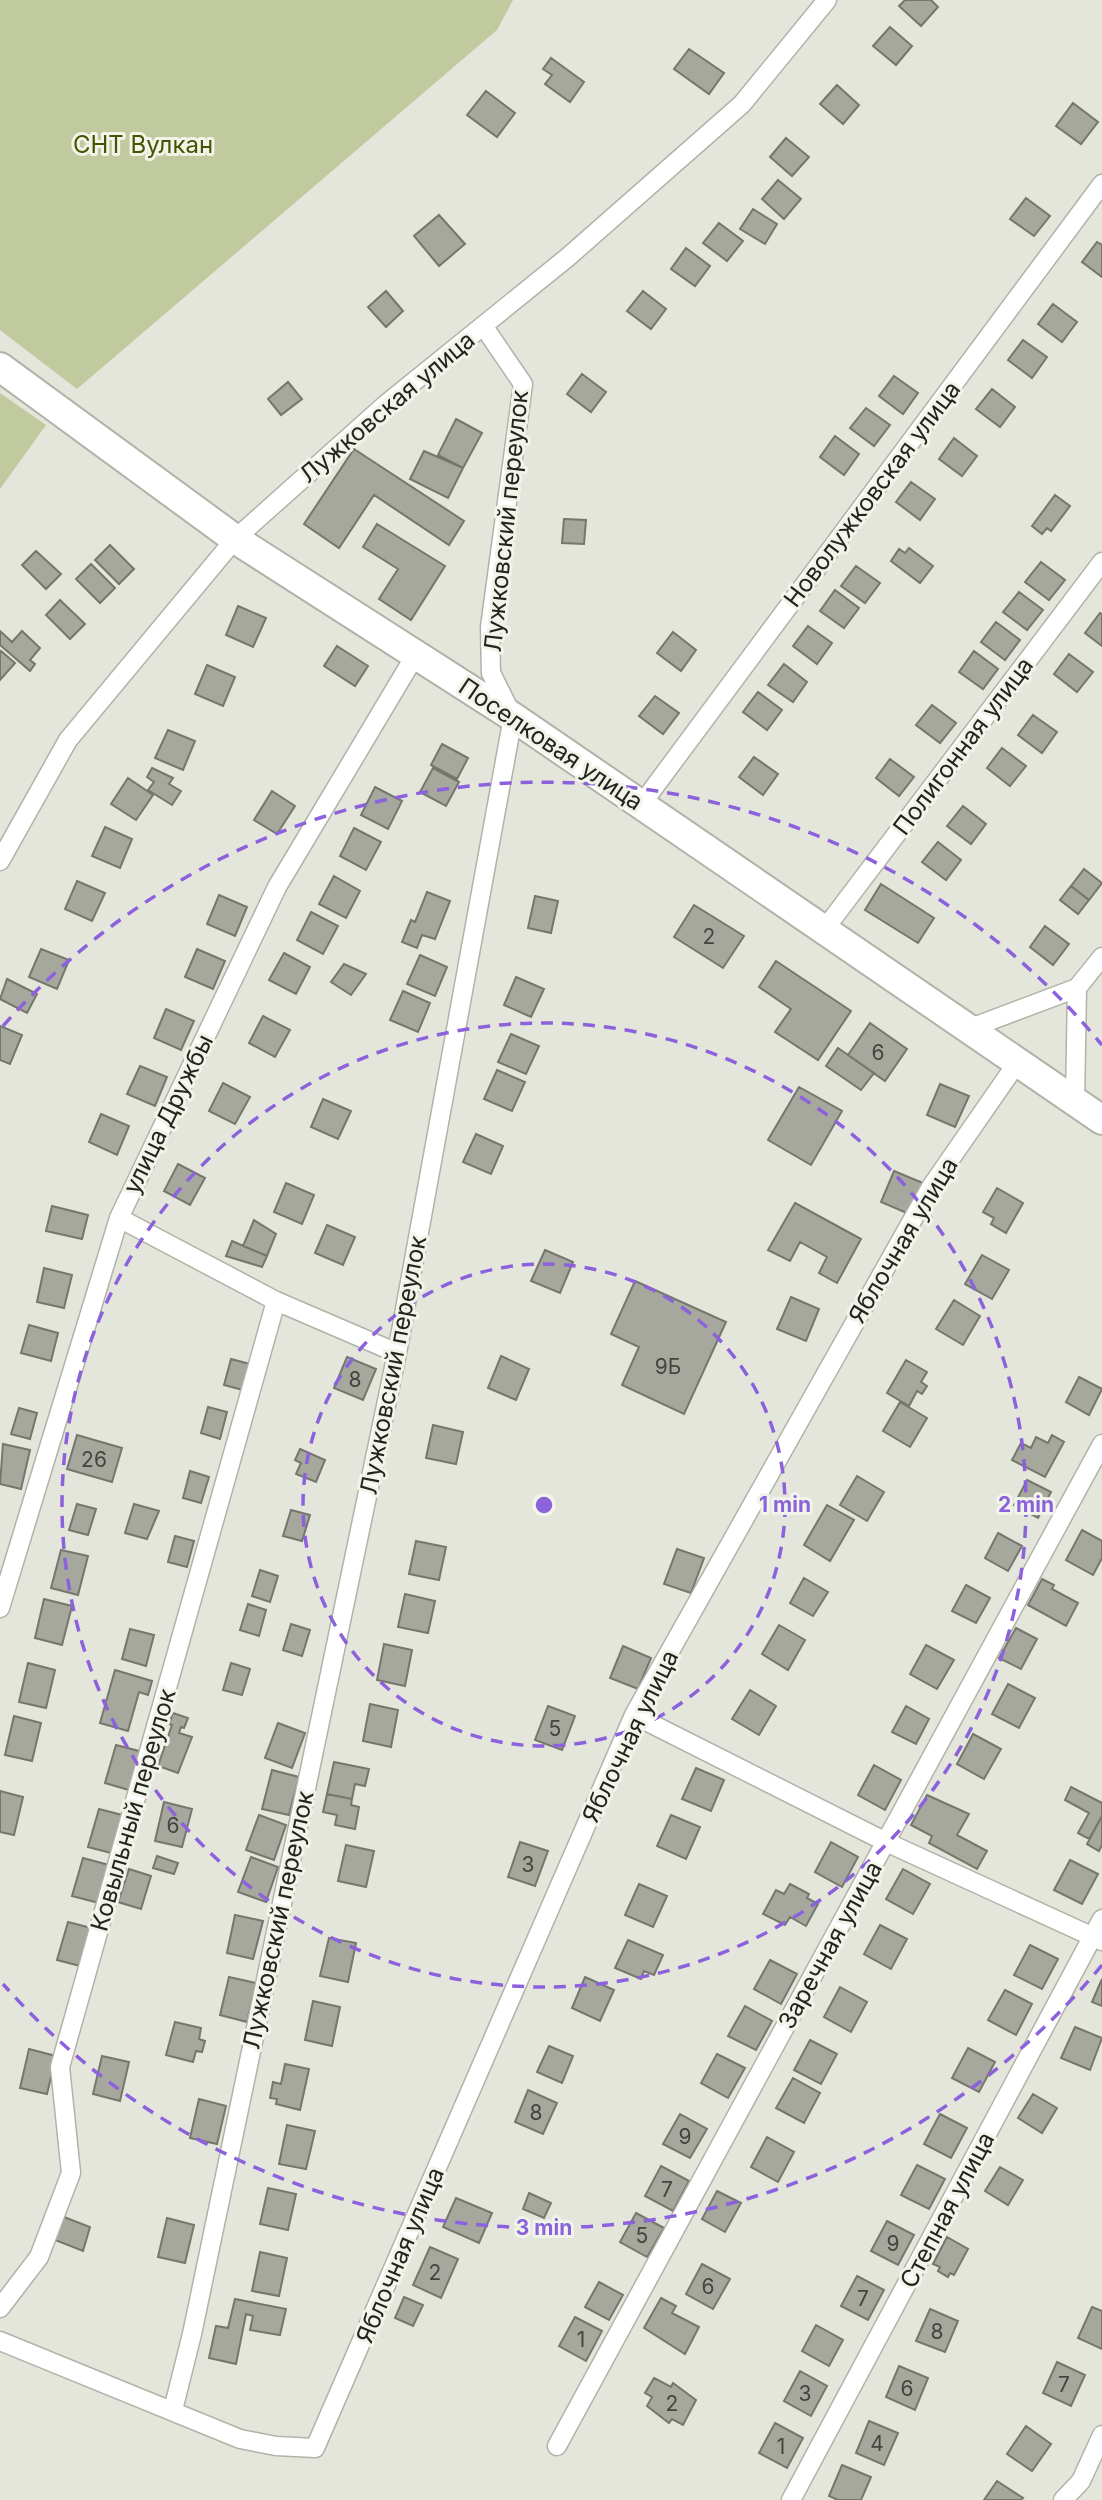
<svg xmlns="http://www.w3.org/2000/svg" width="1102" height="2500" viewBox="0 0 1102 2500" font-family="Inter,sans-serif">
<rect width="100%" height="100%" fill="#e4e6db"/>
<!-- green -->
<path fill="#c1c99e" d="M0,0h513l-16,30 -420,359 -77,-59z
M0,393l46,32 -46,64z"/>
<!-- building -->
<path fill="#a6a89d" stroke="#75776d" stroke-width="2" d="M905,0h26l7,7 -17,19 -22,-20z
M890,27l22,19 -16,19 -23,-19z
M689,49l35,24 -15,21 -35,-25z
M551,58l33,24 -14,20 -25,-18 7,-9 -9,-6z
M837,85l22,20 -16,19 -23,-20z
M486,91l29,22 -18,24 -30,-22z
M1073,103l25,19 -17,22 -25,-18z
M786,138l23,19 -17,19 -22,-19z
M778,180l23,19 -17,20 -22,-20z
M1026,198l24,18 -16,20 -24,-17z
M753,209l24,15 -12,20 -25,-15z
M439,215l26,29 -26,22 -25,-30z
M719,223l24,18 -16,20 -24,-18z
M1097,242l5,3v32l-20,-15z
M686,248l24,18 -15,20 -24,-17z
M386,291l17,20 -17,16 -18,-20z
M643,291l23,18 -15,20 -24,-18z
M1053,304l24,18 -15,20 -24,-18z
M1023,340l24,17 -15,21 -24,-18z
M582,374l24,18 -15,20 -24,-18z
M894,376l24,17 -15,21 -24,-18z
M288,382l14,17 -21,16 -13,-16z
M992,389l23,18 -15,20 -24,-18z
M866,408l24,17 -16,21 -24,-18z
M456,419l26,14 -19,35 -25,-13z
M835,436l24,18 -15,21 -24,-18z
M954,438l23,18 -15,20 -23,-17z
M354,449l110,72 -15,24 -75,-50 -35,53 -35,-24z
M424,451l39,17 -15,30 -38,-19z
M911,482l24,17 -15,21 -24,-18z
M1055,495l15,11 -19,25 -4,-3 -5,6 -10,-8z
M564,519l22,1 -2,24 -22,-1z
M377,524l68,42 -34,54 -32,-21 19,-30 -35,-22z
M110,545l24,24 -15,15 -24,-24z
M909,548l24,18 -13,17 -29,-22 8,-12 6,4z
M36,551l25,23 -15,15 -24,-24z
M1041,562l24,18 -16,20 -24,-18z
M91,564l24,24 -15,15 -24,-24z
M856,566l24,17 -15,20 -24,-17z
M835,590l24,18 -15,20 -24,-17z
M1019,592l24,18 -16,20 -24,-18z
M60,600l25,24 -15,15 -24,-24z
M238,606l28,12 -13,29 -27,-12z
M1100,613l2,1v32l-17,-13z
M996,622l24,18 -15,20 -24,-18z
M808,626l24,17 -15,21 -24,-18z
M0,631l12,11 10,-11 18,17 -10,12 5,4 -5,7 -30,-26z
M673,632l23,18 -15,21 -24,-18z
M337,646l31,20 -13,20 -31,-20z
M1,651l14,12 -15,17v-27z
M974,651l24,18 -15,20 -24,-17z
M1069,654l24,18 -16,20 -23,-18z
M784,664l23,18 -14,20 -25,-17z
M207,665l28,12 -12,29 -28,-12z
M758,692l24,18 -15,20 -24,-18z
M655,696l24,17 -16,21 -24,-18z
M932,705l24,18 -16,20 -24,-18z
M1033,715l24,17 -15,21 -24,-18z
M168,730l27,11 -12,29 -28,-12z
M442,744l26,14 -11,21 -26,-14z
M1002,748l24,18 -16,20 -23,-18z
M754,757l24,17 -15,21 -24,-18z
M890,759l24,18 -15,19 -23,-18z
M152,768l21,10 -4,6 12,7 -9,14 -24,-15 6,-8 -7,-5z
M433,768l26,14 -13,24 -26,-14z
M128,778l25,17 -17,25 -25,-16z
M375,787l27,14 -14,28 -27,-14z
M272,791l23,15 -18,28 -23,-14z
M963,806l23,18 -15,20 -24,-18z
M105,827l27,12 -12,29 -28,-12z
M354,828l27,14 -15,28 -26,-14z
M938,842l23,18 -15,20 -24,-18z
M1084,869l18,14 -13,17 -18,-14z
M334,876l26,15 -14,27 -27,-14z
M77,881l28,12 -13,28 -27,-12z
M881,884l53,34 -16,25 -53,-33z
M1071,886l18,14 -11,14 -18,-14z
M427,892l23,9 -15,38 -13,-4 -5,13 -15,-6 9,-22 4,2z
M219,895l28,12 -12,29 -28,-12z
M535,896l23,5 -7,32 -23,-5z
M694,905l50,31 -21,32 -49,-31z
M311,912l27,14 -15,28 -26,-14z
M1045,926l24,18 -16,21 -23,-18z
M41,949l28,11 -12,29 -28,-12z
M197,949l28,12 -12,28 -28,-12z
M284,953l26,14 -14,27 -27,-14z
M420,955l27,12 -12,29 -28,-12z
M776,961l75,50 -33,49 -43,-28 16,-23 -32,-22z
M344,964l22,10 -15,21 -20,-13z
M516,977l28,12 -13,28 -27,-12z
M7,979l30,15 -10,19 -27,-14z
M403,991l27,12 -12,29 -28,-12z
M166,1009l28,12 -13,29 -27,-12z
M263,1016l27,14 -15,27 -26,-14z
M870,1023l37,26 -22,32 -37,-26z
M0,1026l22,9 -12,29 -10,-4z
M511,1034l28,12 -13,28 -28,-12z
M838,1048l36,25 -13,17 -35,-24z
M140,1066l27,11 -12,29 -28,-12z
M497,1070l28,12 -13,29 -28,-12z
M223,1083l27,14 -15,27 -26,-13z
M940,1084l29,12 -14,31 -28,-12z
M799,1087l43,24 -31,54 -43,-25z
M323,1099l28,12 -13,28 -27,-12z
M101,1114l28,12 -12,29 -28,-13z
M476,1134l27,12 -12,28 -28,-12z
M178,1164l27,14 -15,27 -26,-14z
M894,1171l29,12 -14,31 -28,-12z
M286,1183l28,12 -12,29 -28,-12z
M997,1188l26,15 -17,30 -15,-9 3,-6 -11,-6z
M795,1203l66,36 -24,44 -18,-10 8,-16 -27,-15 -10,19 -22,-11z
M52,1206l36,9 -6,24 -36,-8z
M254,1220l22,14 -9,22 -24,-10z
M327,1225l28,12 -12,28 -28,-12z
M232,1241l35,15 -5,11 -36,-11z
M545,1250l28,12 -13,31 -29,-12z
M982,1255l27,15 -17,29 -27,-15z
M44,1268l28,7 -8,33 -27,-6z
M635,1281l91,41 -42,92 -62,-29 17,-38 -28,-13z
M791,1297l28,12 -13,32 -29,-12z
M954,1300l26,16 -17,29 -27,-16z
M29,1325l29,8 -7,28 -30,-8z
M501,1356l28,13 -13,31 -28,-12z
M347,1357l29,12 -13,31 -29,-12z
M231,1359l19,5 -7,26 -19,-5z
M906,1360l21,12 -6,10 6,4 -5,8 -5,-3 -8,15 -22,-13z
M1079,1377l23,12 -13,26 -23,-13z
M900,1402l27,16 -17,29 -27,-16z
M208,1407l19,5 -7,27 -19,-6z
M19,1408l18,5 -7,26 -19,-5z
M433,1425l30,7 -7,32 -30,-6z
M77,1435l45,13 -10,34 -45,-13z
M1052,1435l12,7 -19,35 -33,-17 9,-17 10,5 5,-11 12,6z
M3,1444l27,6 -9,39 -21,-5z
M300,1449l25,11 -9,22 -20,-8 5,-11 -6,-3z
M190,1471l19,6 -8,26 -18,-5z
M857,1476l27,16 -17,29 -27,-16z
M1027,1480l24,12 -13,26 -24,-13z
M77,1504l19,5 -8,26 -19,-5z
M134,1504l25,7 -12,28 -22,-6z
M827,1505l27,15 -24,41 -26,-16z
M291,1510l19,5 -8,26 -19,-5z
M1082,1530l20,11v17l-9,17 -27,-15z
M998,1533l24,13 -14,25 -23,-13z
M175,1536l19,5 -7,26 -19,-5z
M416,1541l30,6 -7,33 -30,-6z
M677,1549l27,9 -13,35 -27,-9z
M61,1550l27,6 -10,39 -27,-7z
M260,1570l18,6 -8,26 -18,-6z
M804,1578l24,14 -15,24 -23,-13z
M1042,1579l12,6 -2,4 26,14 -12,23 -38,-21z
M966,1585l24,13 -14,25 -24,-12z
M405,1594l30,7 -7,32 -30,-6z
M44,1599l28,7 -10,39 -27,-7z
M248,1604l18,6 -7,26 -19,-6z
M291,1624l19,6 -8,26 -19,-6z
M779,1625l26,15 -17,30 -26,-16z
M1016,1628l21,11 -16,30 -22,-11z
M130,1629l24,6 -8,31 -24,-7z
M384,1644l28,6 -7,36 -28,-6z
M926,1645l28,15 -17,29 -27,-15z
M623,1646l28,12 -13,31 -28,-11z
M28,1663l27,7 -9,38 -27,-6z
M231,1663l19,6 -8,26 -19,-5z
M115,1670l37,11 -4,14 -9,-3 -11,39 -28,-8z
M1008,1684l27,14 -16,30 -27,-14z
M750,1690l26,16 -17,29 -27,-16z
M370,1704l28,6 -7,37 -28,-6z
M548,1706l27,10 -13,34 -27,-10z
M906,1706l23,13 -13,25 -24,-12z
M173,1713l15,5 -4,10 -3,-1 -2,6 13,4 -14,36 -20,-7 14,-41 -3,-1z
M14,1716l27,7 -9,38 -27,-6z
M278,1723l27,10 -13,35 -27,-10z
M973,1734l28,15 -17,30 -27,-15z
M116,1745l27,7 -11,39 -27,-8z
M334,1762l35,7 -4,17 -10,-2 -3,15 -25,-5z
M874,1765l27,15 -16,30 -27,-15z
M696,1768l28,12 -13,31 -29,-12z
M272,1770l27,7 -10,38 -27,-6z
M1071,1787l31,16v13l-13,23 -11,-6 11,-20 -24,-13z
M0,1791l23,6 -9,38 -14,-3z
M327,1794l25,5 -1,6 8,2 -4,22 -20,-4 2,-10 -14,-3z
M927,1795l42,19 -12,21 30,16 -10,18 -48,-26 3,-7 -21,-11z
M164,1802l28,7 -10,38 -27,-6z
M99,1809l27,7 -11,38 -27,-7z
M259,1815l27,10 -12,35 -28,-10z
M671,1815l29,12 -14,32 -29,-13z
M1102,1816v29l-3,6 -12,-7z
M520,1842l28,9 -13,35 -27,-9z
M831,1842l27,15 -16,30 -27,-15z
M346,1845l28,6 -8,36 -28,-6z
M157,1856l21,7 -4,11 -21,-6z
M251,1857l27,10 -12,35 -28,-10z
M83,1858l26,7 -10,38 -27,-7z
M1070,1860l28,14 -16,30 -28,-14z
M129,1869l22,7 -10,33 -23,-7z
M903,1869l27,15 -17,30 -27,-15z
M639,1884l28,12 -14,31 -28,-12z
M790,1884l19,10 -2,4 11,6 -12,22 -16,-9 -5,8 -22,-11 13,-24 8,4z
M235,1915l28,6 -10,38 -26,-6z
M68,1922l27,7 -11,38 -27,-7z
M880,1925l27,14 -16,30 -27,-15z
M329,1938l27,5 -8,39 -28,-6z
M628,1940l35,15 -9,20 -10,-4 -3,8 -26,-11z
M1030,1945l28,14 -16,30 -28,-14z
M770,1960l27,14 -16,30 -27,-15z
M229,1977l27,6 -9,39 -27,-7z
M585,1977l29,13 -14,31 -28,-13z
M1102,1979v27l-10,-4z
M840,1987l27,15 -16,30 -27,-15z
M1005,1990l27,14 -16,31 -28,-15z
M313,2001l27,6 -8,39 -27,-6z
M745,2006l27,15 -16,29 -28,-14z
M175,2022l26,6 -2,11 6,2 -3,11 -6,-1 -3,11 -27,-7z
M1075,2027l27,11 -12,32 -29,-12z
M810,2040l27,14 -16,30 -27,-14z
M549,2046l24,10 -11,27 -25,-11z
M968,2048l27,14 -16,30 -27,-14z
M29,2049l27,7 -9,38 -27,-6z
M717,2054l28,14 -17,30 -27,-15z
M102,2056l27,6 -9,39 -27,-7z
M285,2064l24,5 -9,41 -24,-6 1,-5 -7,-1 3,-16 8,2z
M793,2078l27,15 -16,30 -28,-15z
M528,2090l29,13 -14,31 -28,-12z
M1033,2094l24,14 -15,25 -24,-15z
M199,2099l27,7 -9,38 -27,-6z
M680,2114l27,15 -17,29 -27,-14z
M940,2114l27,14 -16,30 -27,-14z
M287,2125l28,6 -9,38 -27,-5z
M767,2137l27,15 -16,30 -27,-15z
M917,2165l28,14 -16,30 -28,-14z
M661,2166l28,15 -16,30 -28,-15z
M1000,2167l23,13 -15,25 -23,-14z
M268,2188l28,6 -8,36 -28,-6z
M717,2191l24,12 -16,29 -23,-13z
M529,2193l22,10 -7,15 -21,-9z
M456,2198l36,15 -13,30 -36,-16z
M636,2213l28,15 -17,29 -27,-15z
M64,2217l26,10 -7,24 -28,-11z
M167,2218l27,7 -9,38 -27,-6z
M887,2221l27,14 -16,30 -27,-14z
M947,2237l21,12 -14,26 -4,-2 -2,4 -10,-6 2,-4 -7,-3z
M430,2247l28,12 -17,39 -28,-13z
M260,2252l27,6 -8,38 -27,-5z
M702,2264l28,15 -17,30 -27,-15z
M857,2276l27,14 -16,30 -27,-14z
M599,2282l24,13 -14,25 -24,-13z
M404,2297l19,8 -10,21 -18,-8z
M661,2298l15,8 -4,7 27,14 -14,27 -41,-26z
M235,2299l51,10 -6,26 -30,-5 3,-14 -7,-2 -10,50 -27,-6 7,-32 12,2z
M1092,2307l10,4v38l-24,-11z
M930,2309l28,12 -13,31 -29,-11z
M575,2317l27,14 -16,30 -27,-15z
M816,2325l27,15 -14,26 -27,-15z
M1057,2362l28,13 -14,31 -28,-13z
M899,2366l29,12 -13,32 -29,-13z
M800,2371l27,15 -16,30 -27,-15z
M654,2378l17,9 2,-4 23,17 -13,25 -11,-6 -3,4 -22,-17 5,-9 -7,-4z
M869,2421l29,12 -14,32 -28,-12z
M775,2423l28,15 -16,30 -28,-15z
M1026,2426l25,18 -19,27 -25,-17z
M842,2465l29,12 -10,23h-23l-9,-4z
M997,2481l26,17 -2,2h-37z"/>
<g fill="none" stroke-linecap="round" stroke-linejoin="round">
<!-- minor casing -->
<g stroke="#b1b3a8" stroke-width="21">
<path id="minor" d="M641,805l461,-621
M0,861l68,-121 167,-201 150,-134 183,-148 174,-153 85,-104
M824,930l278,-368
M968,1029l109,-41 25,-31
M1075,1102l2,-114
M119,1218l157,83 121,52
M0,1608l119,-390 158,-331 139,-233
M634,1715l252,127 216,99
M0,2308l39,-51 32,-84 -11,-106 216,-766
M0,2341l240,98 36,7 39,2 319,-733 297,-528 86,-124
M173,2410l19,-76 205,-981 116,-636 -22,-44 -1,-46 33,-243 -39,-57
M557,2446l545,-1002
M791,2500l311,-581
M1063,2500l18,-19 21,-46"/>
</g>
<!-- trunk casing -->
<g stroke="#b1b3a8" stroke-width="32">
<path id="trunk" d="M0,367l235,172 278,178 589,403"/>
</g>
<!-- minor -->
<use href="#minor" stroke="#fff" stroke-width="18"/>
<!-- trunk -->
<use href="#trunk" stroke="#fff" stroke-width="28"/>
</g>
<!-- distance rings -->
<g fill="none" stroke="#8c61dc" stroke-width="3.5" stroke-dasharray="12 9">
<circle cx="544" cy="1505" r="241"/>
<circle cx="544" cy="1505" r="482"/>
<path d="M1102 1965A723 723 0 0 1 3 1984M3 1026A723 723 0 0 1 1102 1045"/>
</g>
<g text-anchor="middle" dominant-baseline="central" stroke-width="6" stroke-linejoin="round" paint-order="stroke">
<!-- number labels -->
<g font-size="21" fill="#44453f">
<text x="709" y="936">2</text>
<text x="878" y="1052">6</text>
<text x="668" y="1366">9Б</text>
<text x="355" y="1379">8</text>
<text x="94" y="1459">26</text>
<text x="555" y="1728">5</text>
<text x="173" y="1825">6</text>
<text x="528" y="1864">3</text>
<text x="536" y="2112">8</text>
<text x="685" y="2136">9</text>
<text x="667" y="2189">7</text>
<text x="642" y="2235">5</text>
<text x="893" y="2243">9</text>
<text x="435" y="2272">2</text>
<text x="708" y="2286">6</text>
<text x="863" y="2298">7</text>
<text x="937" y="2331">8</text>
<text x="581" y="2339">1</text>
<text x="1064" y="2384">7</text>
<text x="907" y="2388">6</text>
<text x="805" y="2393">3</text>
<text x="672" y="2403">2</text>
<text x="877" y="2443">4</text>
<text x="781" y="2446">1</text>
</g>
<!-- park labels -->
<g font-size="24" fill="#495201" stroke="#f1f4e8">
<text x="143" y="144">СНТ Вулкан</text>
</g>
<!-- street labels -->
<g font-size="24" fill="#232420" stroke="#f1f4e8">
<text transform="translate(387 407) rotate(-40)">Лужковская улица</text>
<text transform="translate(872 494) rotate(-53)">Новолужковская улица</text>
<text transform="translate(506 521) rotate(-84)">Лужковский переулок</text>
<text transform="translate(551 744) rotate(34)">Поселковая улица</text>
<text transform="translate(963 746) rotate(-53)">Полигонная улица</text>
<text transform="translate(168 1114) rotate(-64)">улица Дружбы</text>
<text transform="translate(903 1240) rotate(-59)">Яблочная улица</text>
<text transform="translate(393 1365) rotate(-79)">Лужковский переулок</text>
<text transform="translate(630 1736) rotate(-64)">Яблочная улица</text>
<text transform="translate(133 1810) rotate(-74)">Ковыльный переулок</text>
<text transform="translate(278 1920) rotate(-78)">Лужковский переулок</text>
<text transform="translate(830 1945) rotate(-61)">Заречная улица</text>
<text transform="translate(947 2210) rotate(-62)">Степная улица</text>
<text transform="translate(400 2255) rotate(-67)">Яблочная улица</text>
</g>
</g>
<circle cx="544" cy="1505" r="10" fill="#8c61dc" stroke="#f1f4e8" stroke-width="3.5"/>
<g font-size="21" text-anchor="middle" font-weight="bold" fill="#8c61dc" stroke="#f1f4e8" stroke-width="6" stroke-linejoin="round" paint-order="stroke">
<text x="785" y="1512">1 min</text>
<text x="1026" y="1512">2 min</text>
<text x="544" y="2235">3 min</text>
</g>
</svg>
